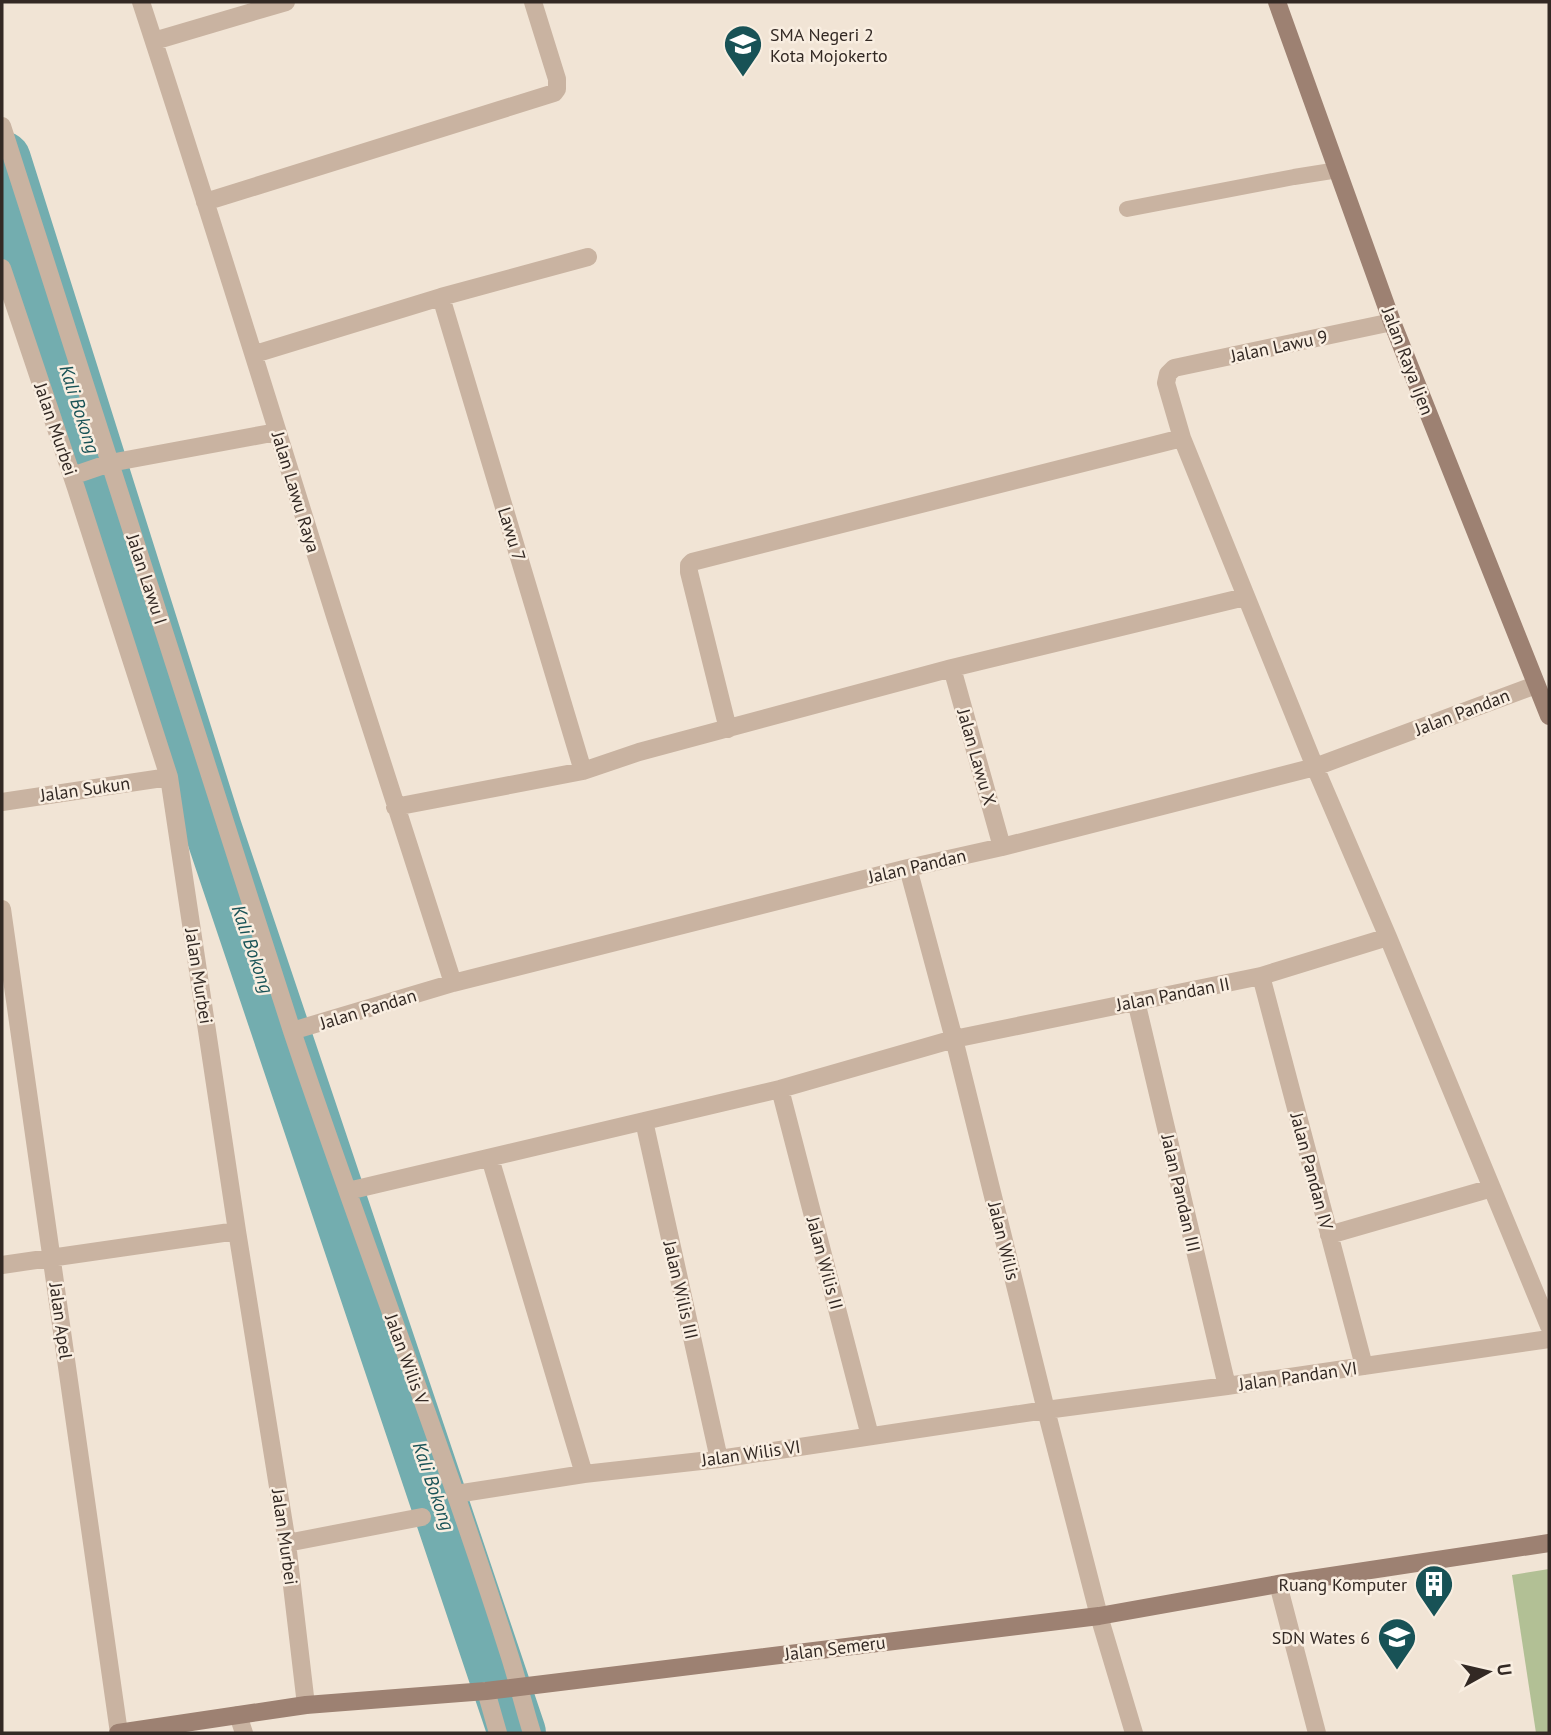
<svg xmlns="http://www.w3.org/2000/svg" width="1551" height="1735" viewBox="0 0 1551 1735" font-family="'PT Sans',sans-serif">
<rect width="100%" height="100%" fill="#f1e4d5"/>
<!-- green -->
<path fill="#b2c095" d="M1549,1569v164h-13l-24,-158z"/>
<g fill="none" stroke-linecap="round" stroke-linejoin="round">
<!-- river -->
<path stroke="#73adaf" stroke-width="58" d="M2,160l211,669 304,904"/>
<!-- lane -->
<path stroke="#c9b3a1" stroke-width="16" d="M1127,209l167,-32 44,-7"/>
<!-- street -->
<path stroke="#c9b3a1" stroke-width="18" d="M141,2c67,204 130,409 194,614 39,122 79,244 118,367
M154,41l132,-39
M2,126l290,905c70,210 151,415 218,626 8,25 14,51 22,76
M205,202l349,-109 3,-4v-10l-24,-77
M2,268l74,220 93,289 68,454 50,312 19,162
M441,297l142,474
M1392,322l-218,46 -6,6 -2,9 16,55 133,329 73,170 161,389
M255,354l186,-57 147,-40
M72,476l38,-13 167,-31
M952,668l50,179
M728,729l-39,-157v-7l3,-3 490,-124
M2,802l167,-25
M395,807l188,-36 56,-19 313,-84 293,-71
M908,868l46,171 92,371 53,206 35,117
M2,909l117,824
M1261,976l103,390
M1136,1001l91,385
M292,1031l161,-48 455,-115 94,-21 313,-80 221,-82
M780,1089l90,347
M644,1121l75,338
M490,1158l94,316
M348,1191l432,-102 174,-50 307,-63 127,-39
M1329,1235l163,-47
M2,1265l235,-34
M456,1494l128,-20 135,-15 327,-49 181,-24 322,-47
M287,1543l135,-26
M1278,1584l39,149
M486,1691l12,42
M238,1715l6,18"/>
<!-- secondary -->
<path stroke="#9d8172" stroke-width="18" d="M1277,2l115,320 157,394
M118,1733l188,-28 180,-14 613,-75 179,-32 271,-41"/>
</g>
<!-- icons -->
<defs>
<g id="school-pin" transform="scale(2.0125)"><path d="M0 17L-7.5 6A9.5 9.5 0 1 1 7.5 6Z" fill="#185256" stroke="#f9eee1"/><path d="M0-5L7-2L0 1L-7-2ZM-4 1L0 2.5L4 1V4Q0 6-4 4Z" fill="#fff"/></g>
<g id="building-pin" transform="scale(2.0125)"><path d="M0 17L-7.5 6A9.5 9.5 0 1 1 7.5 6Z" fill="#185256" stroke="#f9eee1"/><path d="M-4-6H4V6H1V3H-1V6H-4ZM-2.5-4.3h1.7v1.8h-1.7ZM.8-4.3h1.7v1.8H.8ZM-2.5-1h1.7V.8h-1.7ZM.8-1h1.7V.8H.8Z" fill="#fff"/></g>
</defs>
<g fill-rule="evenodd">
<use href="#school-pin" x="743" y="44"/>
<use href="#building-pin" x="1434" y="1584"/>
<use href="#school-pin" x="1397" y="1637"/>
</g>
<g text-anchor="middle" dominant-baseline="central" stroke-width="5" stroke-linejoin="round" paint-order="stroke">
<!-- poi labels -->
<g font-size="18" fill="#332924" stroke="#f9eee1" text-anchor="end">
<text x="770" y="34" text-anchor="start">SMA Negeri 2<tspan x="770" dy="21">Kota Mojokerto</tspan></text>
<text x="1407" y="1584">Ruang Komputer</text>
<text x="1370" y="1637">SDN Wates 6</text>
</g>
<!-- street labels -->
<g font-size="18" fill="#332924" stroke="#f9eee1">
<text transform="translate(1279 346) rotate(-12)">Jalan Lawu 9</text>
<text transform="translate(1408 361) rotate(69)">Jalan Raya Ijen</text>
<text transform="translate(56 429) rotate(71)">Jalan Murbei</text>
<text transform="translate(296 492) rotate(73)">Jalan Lawu Raya</text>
<text transform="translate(512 534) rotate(73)">Lawu 7</text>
<text transform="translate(147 579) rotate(72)">Jalan Lawu I</text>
<text transform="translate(1462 712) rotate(-21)">Jalan Pandan</text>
<text transform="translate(977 757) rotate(74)">Jalan Lawu X</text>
<text transform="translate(85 789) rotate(-8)">Jalan Sukun</text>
<text transform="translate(917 866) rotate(-13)">Jalan Pandan</text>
<text transform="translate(199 976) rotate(81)">Jalan Murbei</text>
<text transform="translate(1173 994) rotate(-11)">Jalan Pandan II</text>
<text transform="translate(368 1009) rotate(-17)">Jalan Pandan</text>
<text transform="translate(1312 1171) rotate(75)">Jalan Pandan IV</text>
<text transform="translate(1181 1193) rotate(77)">Jalan Pandan III</text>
<text transform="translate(1004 1241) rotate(76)">Jalan Wilis</text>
<text transform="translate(825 1263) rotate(75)">Jalan Wilis II</text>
<text transform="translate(681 1290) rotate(77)">Jalan Wilis III</text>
<text transform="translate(61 1321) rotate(82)">Jalan Apel</text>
<text transform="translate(407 1359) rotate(70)">Jalan Wilis V</text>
<text transform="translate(1298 1376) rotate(-8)">Jalan Pandan VI</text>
<text transform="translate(751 1453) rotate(-8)">Jalan Wilis VI</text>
<text transform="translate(285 1537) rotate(82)">Jalan Murbei</text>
<text transform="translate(835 1648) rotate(-7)">Jalan Semeru</text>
</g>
<!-- water labels -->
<g font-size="19" font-style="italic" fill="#185256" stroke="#f9eee1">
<text transform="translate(80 409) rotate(72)">Kali Bokong</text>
<text transform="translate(253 949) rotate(71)">Kali Bokong</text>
<text transform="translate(434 1486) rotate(71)">Kali Bokong</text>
</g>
</g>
<!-- border -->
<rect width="1551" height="1735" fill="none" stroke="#332924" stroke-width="7"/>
<!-- north arrow -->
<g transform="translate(1488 1672) rotate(82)" stroke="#f9eee1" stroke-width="5" paint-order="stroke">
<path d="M0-5L12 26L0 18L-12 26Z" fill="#332924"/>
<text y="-10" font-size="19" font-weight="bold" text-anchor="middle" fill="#332924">U</text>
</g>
</svg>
